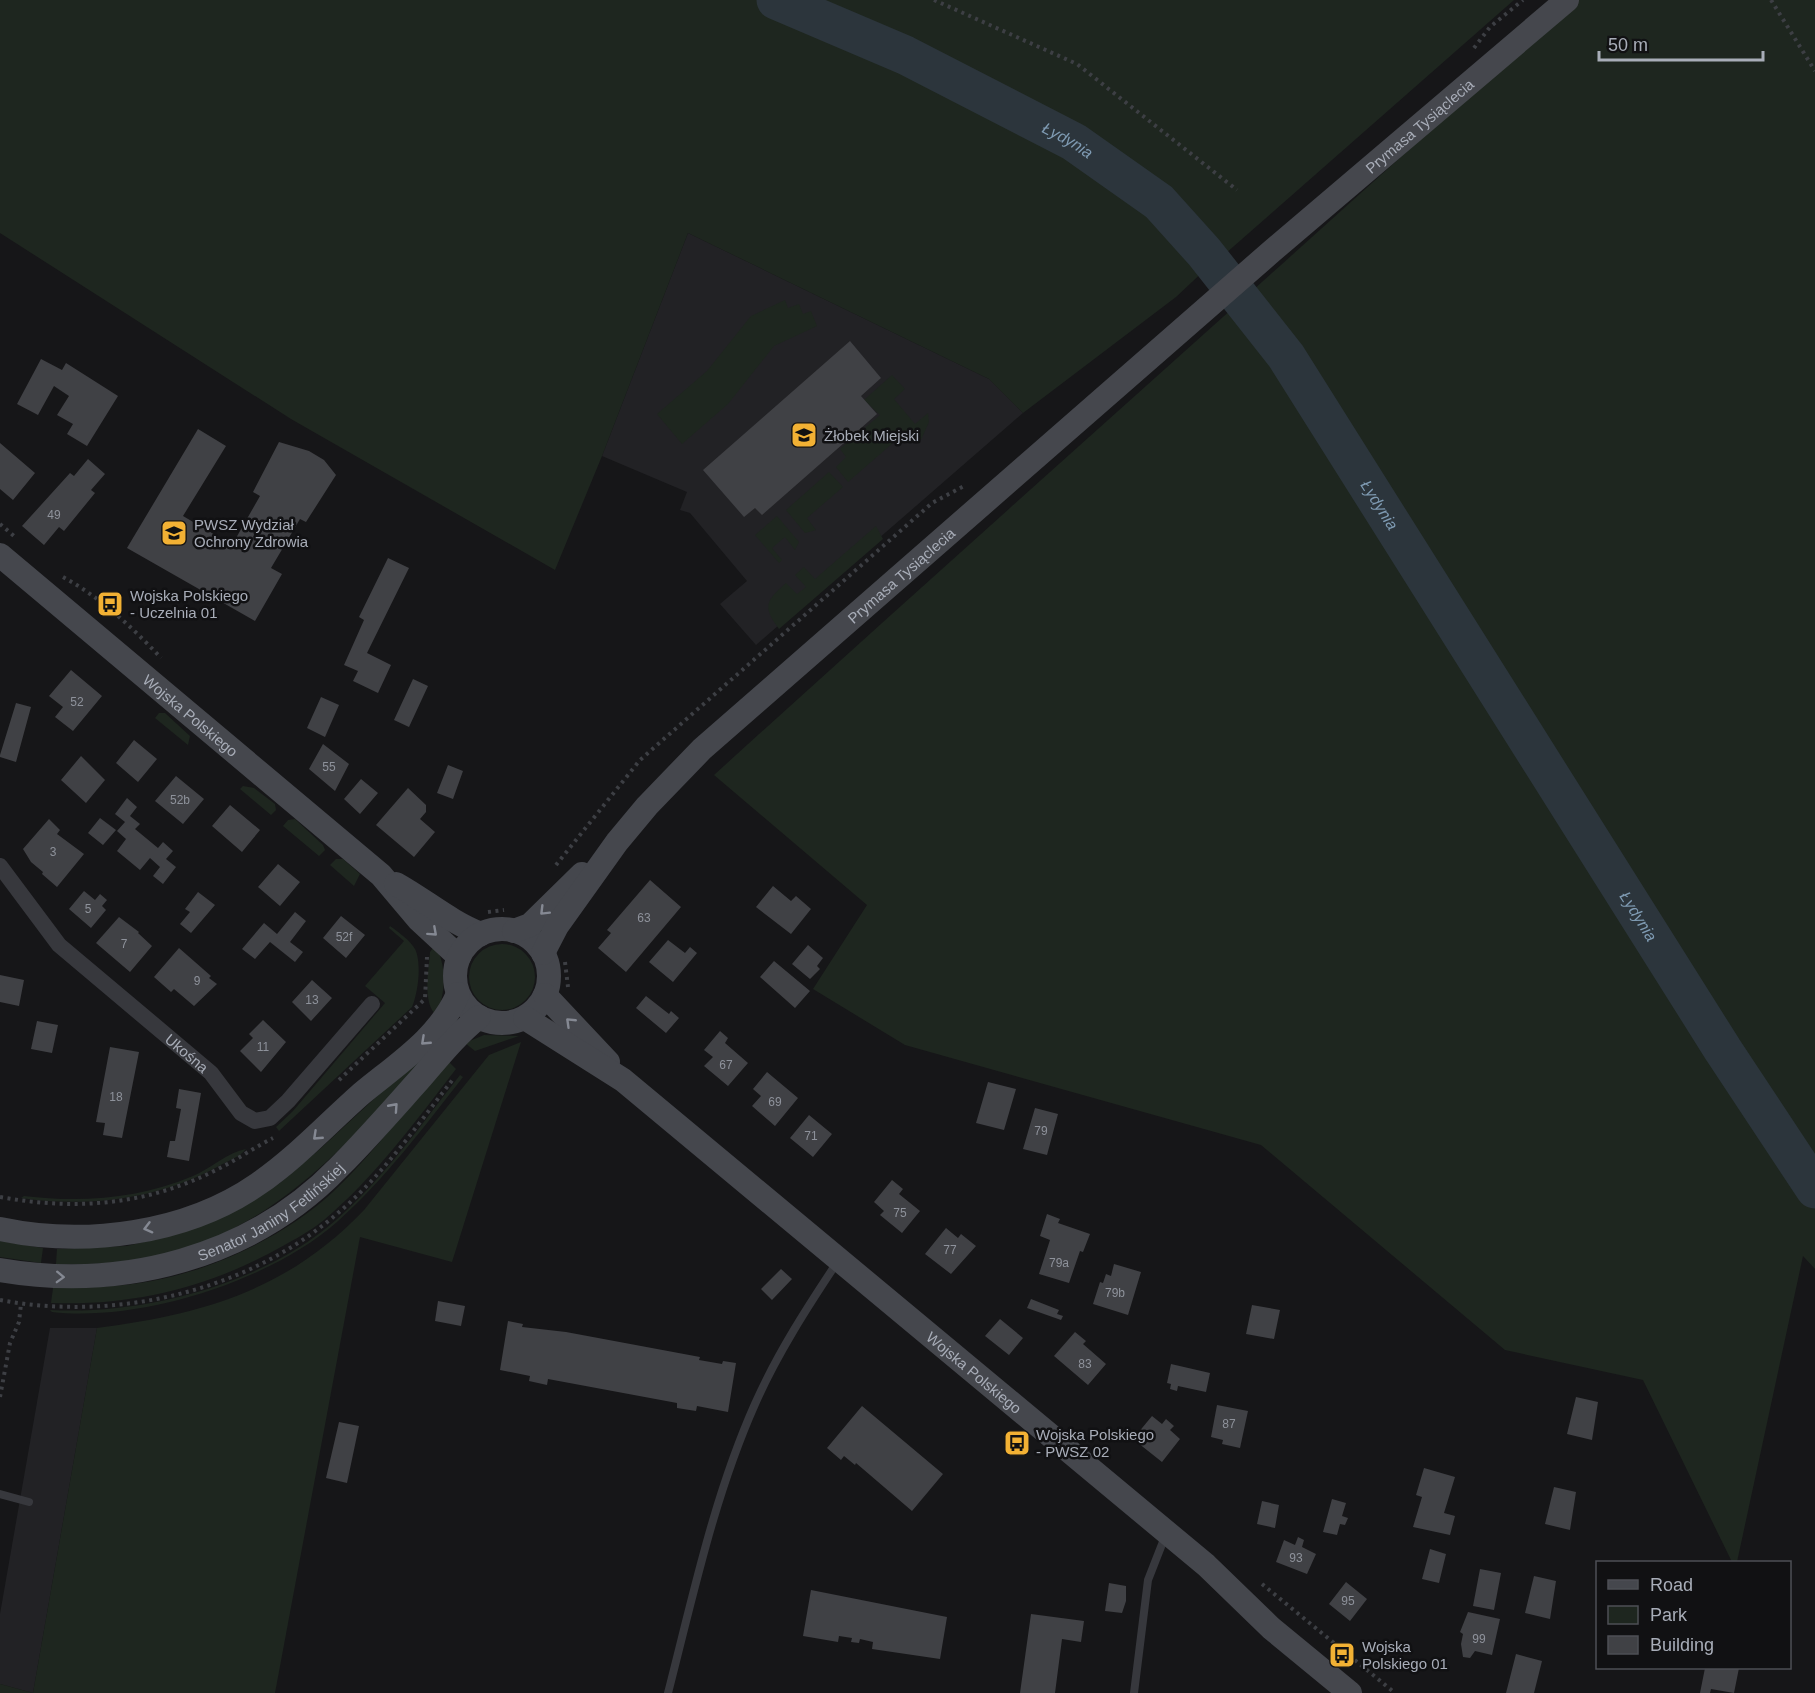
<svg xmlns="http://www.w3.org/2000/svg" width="1815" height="1693" viewBox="0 0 1815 1693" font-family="Helvetica,sans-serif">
<rect width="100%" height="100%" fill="#161618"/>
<!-- built -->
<path fill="#222225" d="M688,233l301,146 34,34 -267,232 -36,-41 27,-23 -57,-68 -10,-3 7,-18 -85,-36z
M50,1328h47l-64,365 -33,-9v-70z"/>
<!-- green -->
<path fill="#1e261f" d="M0,0h1514l-297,261 -12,-8 4,13 -33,31 -153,116 -34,-34 -301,-146 -86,223 -47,114 -264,-151 -291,-186z
M1574,0h241v1269l-12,-13 -66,306h-5l-89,-182 -138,-30 -244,-205 -356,-100 -92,-56 54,-84 -153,-130c286,-260 575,-515 860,-775z
M785,300l3,8 11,-4 4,10 8,-3 6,15 -43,20 -46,58 -46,40 -25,-30 50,-43 44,-55z
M892,375l13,14 -11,10 21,25 13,-11 1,9 -8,18 -12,-11 -61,53 -12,-15 10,-10 -6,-8 40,-34 -16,-15z
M829,472l14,15 -36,31 9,12 -11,3 -19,-23z
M777,516l22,26 -4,8 -10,-13 -13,11 10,12 -3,3 -24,-28z
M876,526l7,13 -104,90c-17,-23 -13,-28 7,-46l11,11 9,-7 -11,-12 9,-8 11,12z
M159,713h6l25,23 -2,9 -33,-27z
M243,786l11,2 21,16 1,6 -5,5 -31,-26z
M295,819l28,26 2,5 -6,6 -36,-30 5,-6z
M336,859h7l17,15 -6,12 -24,-21z
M390,926c8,6 20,14 25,23 7,14 3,44 -3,58l-133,124 -3,-4 17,-16 92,-108 -20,-17 39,-45 -15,-13z
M469 977a33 33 0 1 1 66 0a33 33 0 1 1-66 0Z
M435,945c12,20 11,49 1,70 -14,-13 -7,-46 -6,-63z
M484,1035l35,1 -44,15 -10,-8z
M521,1042l-69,220 -92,-25 -85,456h-275v-9l33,9 64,-365c106,-14 191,-38 267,-118l125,-155z
M436,1049c-117,124 -193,221 -380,215l1,-15 70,-3 34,-8 76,-28 43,-27 40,-34 95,-88z
M446,1059l10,10c-41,53 -81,108 -132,151 -16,13 -36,23 -54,33 -68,36 -141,53 -219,50l2,-15c33,0 66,-1 99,-7 64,-12 135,-46 182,-90 42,-40 76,-87 112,-132z
M460,1075l3,2c-39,50 -78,102 -126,145 -67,59 -196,100 -285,90l-2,-2c95,5 213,-26 286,-90 48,-42 85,-95 124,-145z
M246,1149c-5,7 -18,12 -27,17 -60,33 -130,42 -198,32l3,-2c58,7 114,3 169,-20 17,-7 35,-24 53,-27z
M0,1241l43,7 -2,15 -41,-6z"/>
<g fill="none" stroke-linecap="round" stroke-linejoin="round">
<!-- river -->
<path stroke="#2c353c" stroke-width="39" id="s1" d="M776,0l129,55 169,87 85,60 45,50 82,104 437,694 92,139"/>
</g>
<!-- building -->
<path fill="#404145" d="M850,341l31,37 -20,18 16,18 -115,101 -7,-7 -11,9 -41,-47z
M41,359l21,11 4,-7 52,33 -31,50 -20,-12 6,-10 -16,-9 12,-19 -15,-10 -16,29 -21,-11z
M198,429l28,17 -43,70 49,29 28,-49 -7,-4 26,-50 30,9 15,9 12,15 -30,47 -6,-3 -29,49 11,6 -27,47 -128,-73z
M0,443l35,30 -22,27 -13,-11z
M88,459l17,15 -14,16 4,3 -31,38 -5,-4 -15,18 -22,-19 48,-53 4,3z
M388,558l21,10 -42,85 24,12 -13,28 -25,-12 5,-10 -14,-6 20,-45 -5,-3z
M71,670l31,26 -29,35 -18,-14 8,-10 -14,-11z
M413,679l15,7 -19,41 -15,-7z
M321,697l18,8 -14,32 -18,-9z
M16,703l15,4 -15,55 -16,-5v-2z
M134,740l23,19 -19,23 -22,-19z
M323,744l26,20 -14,27 -26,-22z
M81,756l24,24 -19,23 -25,-23z
M448,765l15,6 -10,28 -16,-6z
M176,776l28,23 -21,25 -28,-23z
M361,779l17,14 -18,21 -16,-15z
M408,788l18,17v7l-6,7 15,13 -21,25 -38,-32z
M127,798l10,9 -7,9 10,8 -5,5 23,19 5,-6 10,9 -7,8 10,8 -13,17 -10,-8 7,-9 -10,-9 -10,12 -23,-19 9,-12 -9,-8 8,-9 -10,-8z
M230,805l30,25 -18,22 -30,-26z
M100,818l16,12 -13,15 -15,-12z
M49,819l11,11 -3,4 27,20 -27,33 -15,-13 1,-2 -12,-10 -8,-13z
M278,864l22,18 -20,24 -22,-19z
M650,880l31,27 -55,65 -28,-24 13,-15 -4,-3z
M773,886l18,15 5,-5 15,13 -20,25 -35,-27z
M84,891l11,9 5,-6 7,6 -5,6 4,4 -15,18 -22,-19z
M198,892l17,13 -24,28 -11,-9 10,-12 -5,-3z
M295,912l11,9 -16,21 13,10 -8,10 -25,-20 -15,17 -13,-10 22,-26 13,11z
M341,916l24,19 -19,23 -23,-20z
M119,917l20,15 -1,1 14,13 -22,26 -34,-29z
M668,940l17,13 5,-6 7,6 -24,29 -24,-20z
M808,945l15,13 -6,8 3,3 -10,10 -18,-15z
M179,948l32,28 -2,2 8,6 -23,22 -20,-17 -3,3 -17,-15z
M774,961l36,30 -15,17 -35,-31z
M0,975l24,5 -5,26 -19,-4z
M312,980l20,18 -21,23 -19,-19z
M646,996l23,18 2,-3 8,7 -13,15 -30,-25z
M263,1020l23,22 -25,30 -21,-21 13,-13 -4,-4z
M37,1021l21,4 -6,28 -21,-4z
M720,1031l8,7 -3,5 23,20 -20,23 -24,-20 9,-9 -9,-7z
M110,1047l29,5 -17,86 -19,-3 2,-12 -9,-1z
M767,1072l31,26 -23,28 -23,-20 9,-10 -8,-7z
M988,1082l28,7 -12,41 -28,-7z
M179,1089l22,4 -12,68 -22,-4 3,-16h5l6,-32 -5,-1z
M1035,1108l23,6 -11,41 -24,-6z
M809,1115l23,19 -19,23 -23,-19z
M892,1180l11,9 -4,5 21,17 -18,22 -22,-18 4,-4 -10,-9z
M1047,1214l13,5 -2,4 32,11 -7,18 -3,-1 -11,32 -30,-9 11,-34 -10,-4z
M946,1228l12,10 3,-4 15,12 -25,28 -26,-20z
M1114,1264l27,8 -13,43 -35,-11 7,-22 3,1 3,-9 5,2z
M781,1269l11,10 -20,21 -11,-11z
M1031,1299l28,11 -2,4 6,2 -2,4 -34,-12z
M438,1301l27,5 -4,20 -26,-5z
M1252,1305l28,5 -6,29 -28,-5z
M1000,1319l23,19 -14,17 -24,-19z
M508,1321l15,3 -1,3 44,5 134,25 -1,3 23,4 1,-3 13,2 -8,49 -31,-6 -1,5 -19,-3v-5l-129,-24 -1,6 -18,-4 1,-5 -30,-6z
M1075,1332l11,9 -3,3 23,20 -18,21 -34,-29z
M1171,1364l39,9 -4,19 -28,-6 -1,5 -7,-2 1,-5 -4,-1z
M1576,1397l22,5 -6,38 -25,-6z
M1217,1405l31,6 -8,37 -18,-4 1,-4 -12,-3z
M862,1406l81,68 -31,37 -56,-48 -1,2 -11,-9 -3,4 -14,-12z
M1152,1416l10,8 4,-5 8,7 -4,4 10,9 -18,23 -29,-23z
M339,1422l20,4 -12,57 -21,-5z
M1424,1468l31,9 -11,36 11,3 -5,19 -37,-8 9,-30 -6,-2z
M1554,1487l22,5 -6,38 -25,-6z
M1332,1499l14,4 -4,13 6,2 -3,7 -5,-1 -3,11 -14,-3z
M1262,1501l17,4 -4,23 -18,-4z
M1298,1537l6,3 -2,7 14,7 -9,20 -31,-12 8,-22 11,5z
M1430,1549l16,5 -7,29 -17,-4z
M1480,1569l21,4 -7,37 -21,-4z
M1534,1576l22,5 -6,38 -25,-6z
M1346,1582l21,17 -17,22 -21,-17z
M1109,1583l17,3v15l-4,12 -17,-2z
M811,1590l136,27 -7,42 -68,-10 1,-7 -13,-3 -1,4 -8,-1 1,-4 -13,-2 -1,6 -35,-6z
M1468,1612l32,7 -8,36 -17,-4 -5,7 -7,-1 -2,-13 2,-10 -3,-2z
M1031,1614l53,7 -3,21 -19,-3 -7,54h-35z
M1516,1654l26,7 -8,32h-28z
M1705,1668h34l-5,25 -23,-4 -1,4h-10z"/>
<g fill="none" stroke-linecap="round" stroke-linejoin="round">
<!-- path -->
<path stroke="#3d3f44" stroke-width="4" stroke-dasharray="3 4.5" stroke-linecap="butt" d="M934,0l143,64 160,126
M1771,0l44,71
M1474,48l16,-21 33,-27
M0,524l14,12
M63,577c37,20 69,50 98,81
M556,865l84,-105 292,-257 34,-18
M488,912l16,-2
M565,962l3,25
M339,1080l86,-81 2,-42
M0,1197c78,14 149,8 220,-29 18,-9 35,-21 53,-30
M0,1300c117,22 248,-9 338,-87 45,-38 80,-89 116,-135
M0,1397l10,-54 9,-21 2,-18
M1262,1584l133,109"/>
<!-- lane -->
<path stroke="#37383d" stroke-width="8" d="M0,1494l29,8
M668,1693c25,-97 46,-197 87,-289 22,-50 53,-98 83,-143
M1134,1693l14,-113 18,-46"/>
<!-- street -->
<path stroke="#37383d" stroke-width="16" id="s2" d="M0,866l59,79 152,128 30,40 14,8 15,-3 18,-17 84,-97"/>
<!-- secondary -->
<g stroke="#45474d" stroke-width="24">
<path id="s3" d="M0,555l381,320 38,45 40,37"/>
<path d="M396,884c29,16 54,38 85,50"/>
<circle cx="502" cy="976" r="47"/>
<path d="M514,931l16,-6 52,-51"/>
<path id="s4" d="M543,953l14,-27 60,-84 30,-36 55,-57 570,-498 295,-251"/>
<path d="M545,995l63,67"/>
<path id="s5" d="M525,1018l98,62 583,485 65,63 79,65"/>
<path d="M0,1229c85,18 186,5 258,-45 38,-26 69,-60 103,-90 36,-30 78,-56 97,-100"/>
<path id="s6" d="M0,1270c122,21 251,-12 339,-103 28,-28 54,-58 80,-87 19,-22 37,-45 60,-63"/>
</g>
</g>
<!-- one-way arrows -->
<defs><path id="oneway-chevron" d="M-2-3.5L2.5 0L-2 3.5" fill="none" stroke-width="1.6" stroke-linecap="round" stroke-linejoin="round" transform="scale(1.5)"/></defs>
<g stroke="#858993">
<use href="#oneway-chevron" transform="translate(544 911) rotate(135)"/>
<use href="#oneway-chevron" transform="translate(433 932) rotate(42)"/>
<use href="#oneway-chevron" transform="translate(570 1022) rotate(-136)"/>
<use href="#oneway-chevron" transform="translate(425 1041) rotate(137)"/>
<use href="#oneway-chevron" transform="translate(394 1107) rotate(-48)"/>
<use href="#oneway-chevron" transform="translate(317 1136) rotate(137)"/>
<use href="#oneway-chevron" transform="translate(148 1228) rotate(165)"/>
<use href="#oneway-chevron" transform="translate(60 1277) rotate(2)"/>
</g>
<!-- icons -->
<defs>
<g id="school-square" transform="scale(1.35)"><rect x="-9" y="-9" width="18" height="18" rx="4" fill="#f2b134" stroke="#111113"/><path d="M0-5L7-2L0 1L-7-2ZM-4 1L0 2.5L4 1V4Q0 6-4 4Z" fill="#111"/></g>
<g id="university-square" transform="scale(1.35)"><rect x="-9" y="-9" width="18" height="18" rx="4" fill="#f2b134" stroke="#111113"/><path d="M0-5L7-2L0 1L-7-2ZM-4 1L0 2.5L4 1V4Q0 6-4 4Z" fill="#111"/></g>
<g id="bus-square" transform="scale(1.35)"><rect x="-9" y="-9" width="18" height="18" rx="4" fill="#f2b134" stroke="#111113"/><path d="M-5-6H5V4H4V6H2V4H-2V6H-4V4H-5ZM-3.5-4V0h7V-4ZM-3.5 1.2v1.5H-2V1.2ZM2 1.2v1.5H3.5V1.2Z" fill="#111"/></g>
</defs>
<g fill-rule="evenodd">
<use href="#school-square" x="804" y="435"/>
<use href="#university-square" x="174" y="533"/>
<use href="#bus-square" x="110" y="604"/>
<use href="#bus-square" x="1017" y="1443"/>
<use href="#bus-square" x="1342" y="1655"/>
</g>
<g text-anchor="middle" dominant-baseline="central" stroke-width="5" stroke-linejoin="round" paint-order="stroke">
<!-- number labels -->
<g font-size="12" fill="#8e929b">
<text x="54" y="515">49</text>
<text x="77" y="702">52</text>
<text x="329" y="767">55</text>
<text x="180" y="800">52b</text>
<text x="53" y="852">3</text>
<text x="88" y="909">5</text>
<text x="644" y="918">63</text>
<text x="344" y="937">52f</text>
<text x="124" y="944">7</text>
<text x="197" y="981">9</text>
<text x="312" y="1000">13</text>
<text x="263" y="1047">11</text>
<text x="726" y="1065">67</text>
<text x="116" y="1097">18</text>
<text x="775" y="1102">69</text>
<text x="1041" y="1131">79</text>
<text x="811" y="1136">71</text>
<text x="900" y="1213">75</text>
<text x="950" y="1250">77</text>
<text x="1059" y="1263">79a</text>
<text x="1115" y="1293">79b</text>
<text x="1085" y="1364">83</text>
<text x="1229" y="1424">87</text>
<text x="1296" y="1558">93</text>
<text x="1348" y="1601">95</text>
<text x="1479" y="1639">99</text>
</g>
<!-- street labels -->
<g font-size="15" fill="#a8adb8" stroke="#111113">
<text stroke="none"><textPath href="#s4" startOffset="1210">Prymasa Tysiąclecia</textPath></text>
<text stroke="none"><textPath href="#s4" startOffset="524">Prymasa Tysiąclecia</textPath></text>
<text stroke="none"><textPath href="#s3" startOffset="249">Wojska Polskiego</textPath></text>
<text stroke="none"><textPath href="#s2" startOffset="266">Ukośna</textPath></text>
<text stroke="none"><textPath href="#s6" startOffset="286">Senator Janiny Fetlińskiej</textPath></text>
<text stroke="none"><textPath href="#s5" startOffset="573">Wojska Polskiego</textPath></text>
</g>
<!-- poi labels -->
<g font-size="15" fill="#a8adb8" stroke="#111113" text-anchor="start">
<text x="824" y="435">Żłobek Miejski</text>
<text x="194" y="524">PWSZ Wydział<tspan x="194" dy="17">Ochrony Zdrowia</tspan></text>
<text x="130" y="595">Wojska Polskiego<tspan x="130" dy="17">- Uczelnia 01</tspan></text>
<text x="1036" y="1434">Wojska Polskiego<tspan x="1036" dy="17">- PWSZ 02</tspan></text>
<text x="1362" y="1646">Wojska<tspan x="1362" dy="17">Polskiego 01</tspan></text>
</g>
<!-- water labels -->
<g font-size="16" font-style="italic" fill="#7f9bb3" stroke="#111113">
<text stroke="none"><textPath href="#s1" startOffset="324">Łydynia</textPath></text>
<text stroke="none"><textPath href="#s1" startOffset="810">Łydynia</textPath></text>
<text stroke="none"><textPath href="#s1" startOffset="1296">Łydynia</textPath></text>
</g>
</g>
<!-- legend -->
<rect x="1596" y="1561" width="195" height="108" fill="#111113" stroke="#4d4f55" stroke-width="1.5"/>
<rect x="1608" y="1580" width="30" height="9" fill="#45474d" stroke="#4d4f55" stroke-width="1.5"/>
<text x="1650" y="1591" font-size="18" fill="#a8adb8">Road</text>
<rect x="1608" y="1606" width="30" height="18" fill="#1e261f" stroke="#4d4f55" stroke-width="1.5"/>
<text x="1650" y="1621" font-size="18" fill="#a8adb8">Park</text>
<rect x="1608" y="1636" width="30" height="18" fill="#404145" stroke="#4d4f55" stroke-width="1.5"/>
<text x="1650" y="1651" font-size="18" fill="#a8adb8">Building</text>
<!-- scale -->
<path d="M1599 51v9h164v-9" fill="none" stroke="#a8adb8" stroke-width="3"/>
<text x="1608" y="51" font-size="18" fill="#a8adb8" stroke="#111113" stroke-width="4.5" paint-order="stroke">50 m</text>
</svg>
